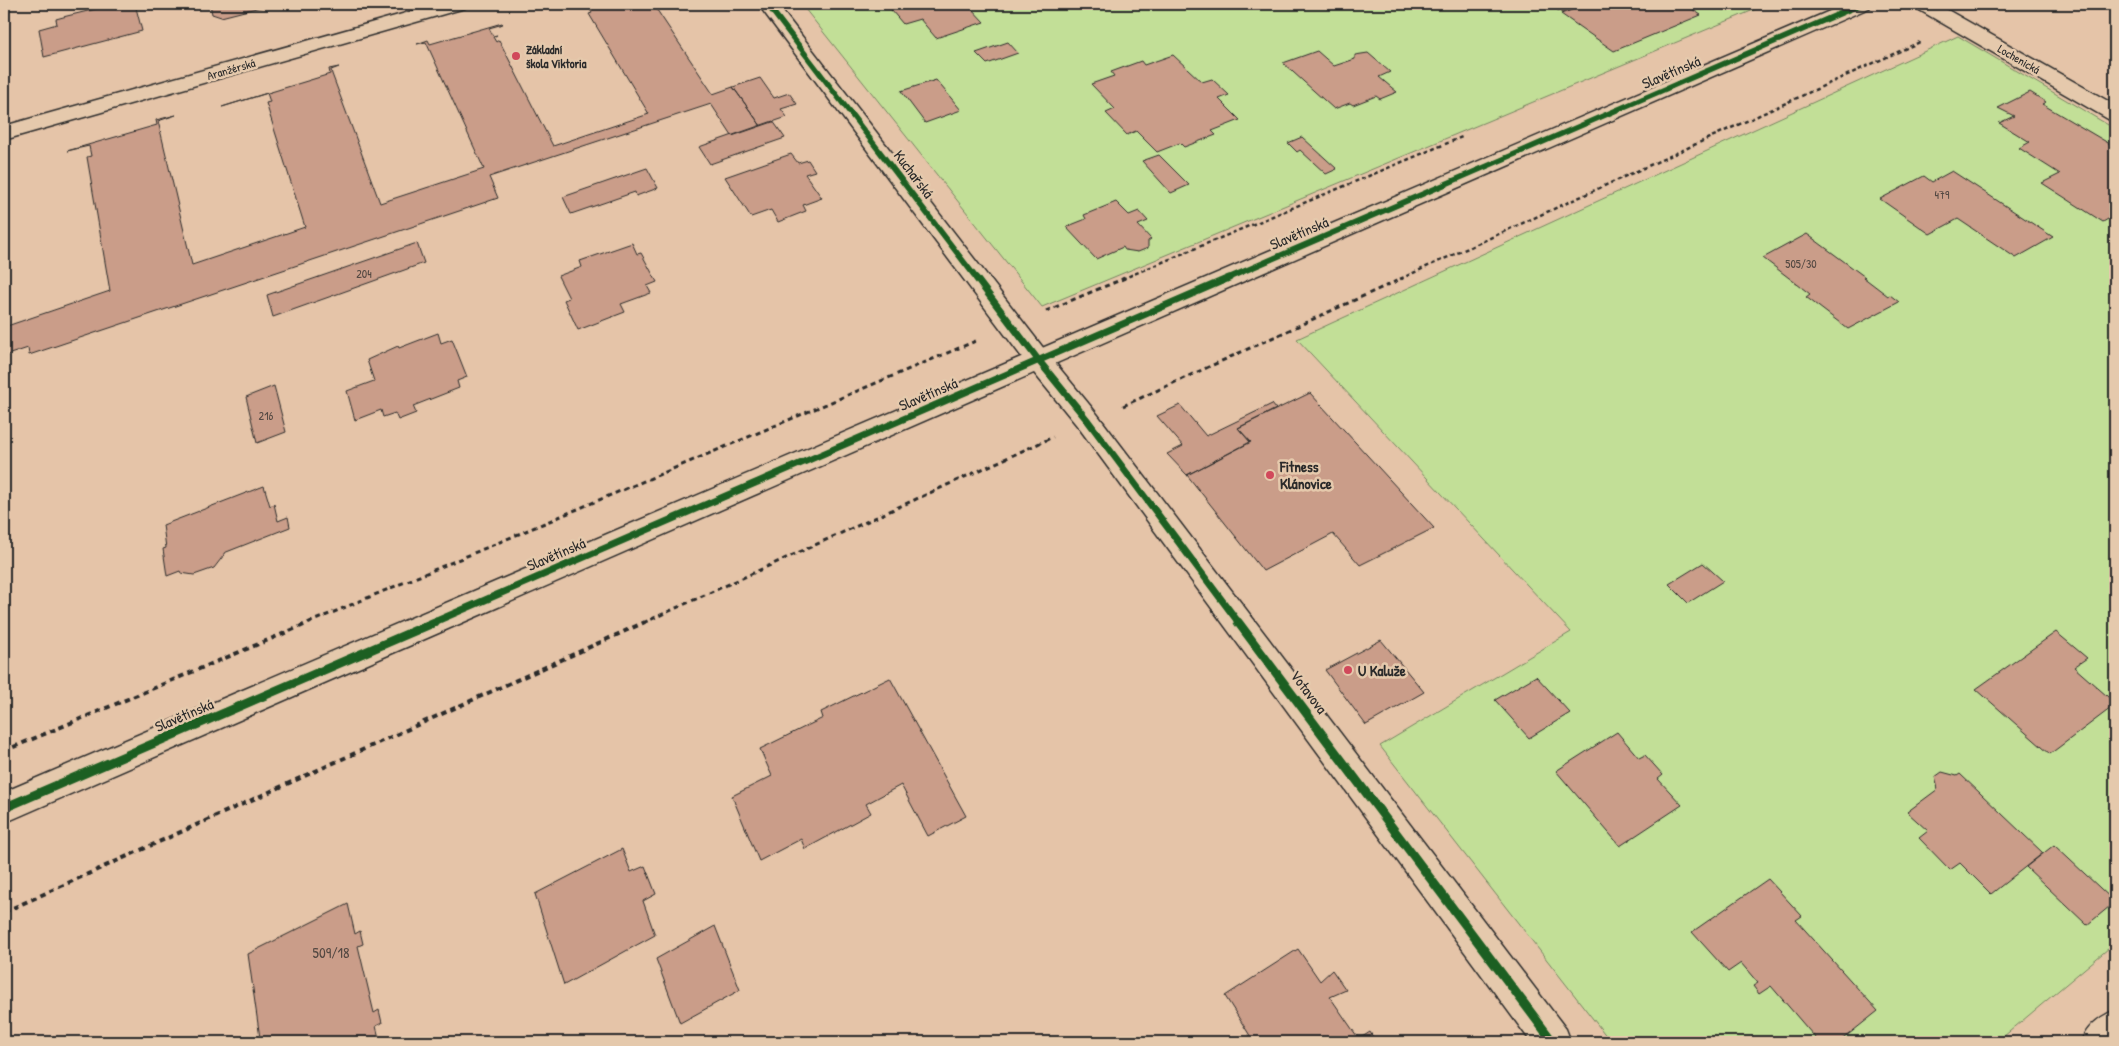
<svg xmlns="http://www.w3.org/2000/svg" width="2119" height="1046" viewBox="0 0 2119 1046" font-family="'Patrick Hand',sans-serif">
<rect width="100%" height="100%" fill="#e5c4a8"/>
<filter id="ink" filterUnits="userSpaceOnUse"><feTurbulence type="fractalNoise" baseFrequency=".02" numOctaves="2"/><feDisplacementMap in="SourceGraphic" scale="10" xChannelSelector="R" yChannelSelector="G"/><feConvolveMatrix kernelMatrix="1 2 1 2 8 2 1 2 1" color-interpolation-filters="sRGB"/></filter>
<g filter="url(#ink)">
<!-- green -->
<path fill="#c2df97" stroke="#768561" d="M801,4h967l-726,303z
M1958,36l157,93v814l-118,99h-386l-231,-296 191,-114 -274,-293z"/>
<!-- building -->
<path fill="#ca9d89" stroke="#2b2b2b" d="M117,4l1,4 17,-4 7,27 -98,26 -5,-28 18,-5 -1,-5 11,-3z
M210,4h62l-51,13 -9,-3z
M587,4h66l60,90 20,-7 28,39 -29,10 -21,-32 -222,73 9,21 -469,157 -1,-7 -24,8v-29l106,-36 -23,-134 4,-1 -2,-10 -22,5 90,-26 -1,-5 20,-5 -18,6 34,144 113,-38 -39,-124 4,-1 -3,-9 -45,14 108,-33 -1,-5 10,-2 -8,3 1,4 48,129 104,-34 -58,-127 -9,2 11,-4 2,4 72,-21 1,1 -14,4 4,8 4,-1 -4,2 3,5 3,-2 54,106 96,-32 -60,-100 3,-1 -2,-4h-4l3,-1z
M886,4h89l2,2 -6,2 13,14 -48,16 -16,-19 -17,5z
M1549,4h38l-25,9z
M1587,4h97l17,11 -87,36 -53,-37z
M1714,4h25l-15,6z
M1008,42l10,11 -31,11 -11,-11z
M1317,51l17,15 21,-7v-4l13,-2 22,19 -11,5 18,15 -17,7 -4,-3 -23,9 -3,-2 -16,6 -51,-46z
M1173,55l29,27 10,-3 17,16 -10,4 21,21 -28,11 4,4 -32,12 -4,-4 -23,9 -21,-21 -9,4 -21,-22 9,-4 -24,-25 23,-8 -3,-4 30,-11 3,4z
M760,78l14,20 15,-5 8,11 -16,5 6,8 -26,9 -28,-39z
M936,80l25,30 -36,13 -24,-32z
M2030,92l16,10 -4,2 73,43v68l-12,7 -61,-39 18,-9 -41,-26 11,-6 -31,-19 15,-7 -16,-8z
M773,121l12,17 -75,26 -11,-17z
M1302,137l35,32 -11,5 -26,-24 -3,2 -9,-9z
M791,154l7,9 10,-3 7,11 -10,3 17,24 -19,7 3,6 -28,11 -7,-12 -20,7 -26,-40z
M1159,155l30,30 -18,8 -29,-32z
M647,168l11,20 -22,8 -1,-4 -64,22 -8,-17z
M1952,171l101,66 -37,21 -58,-39 -28,15 -50,-35 44,-23 8,6z
M1116,202l13,13 10,-4 9,10 -10,4 13,14 -3,2v7l-10,4 -13,-2 -2,-3 -27,12 -30,-32 20,-8 -2,-4z
M1807,234l58,43h-2l25,19 2,-1 9,7 -51,27 -42,-32 4,-3 -47,-36z
M417,243l7,20 -151,54 -6,-22z
M632,243l5,11 4,-1 16,29 -10,4 4,7 -30,11 4,8 -47,18 -14,-30 5,-2 -11,-22 24,-9 -2,-6z
M438,333l3,10 11,-4 15,38 -10,4 2,7 -46,18 3,7 -18,7 -3,-7 -12,4 -2,-7 -26,10 -8,-29 27,-10 -7,-21 31,-14 1,2z
M274,386l12,46 -29,11 -11,-46z
M1310,393l124,135 -74,37 -27,-31 -70,37 -76,-96 64,-33 -13,-14z
M1272,404l4,5 -38,19 12,14 -63,33 -20,-21 16,-8 -26,-30 23,-11 26,31z
M264,486l6,20 4,-2 4,17 10,-4 2,10 -66,26v2l-10,13 -20,7 -13,-2 -1,-2 -13,5 -4,-27 3,-1 -3,-23z
M1703,563l20,18 -35,22 -19,-19z
M2056,632l31,26 -13,9 41,36v2l-65,49 -74,-65z
M1381,640l43,52 -58,33 -41,-55z
M1536,676l34,37 -41,25 -34,-38z
M890,678l76,138 -38,20 -27,-51 -35,19 5,9 -66,36 -4,-10 -42,22 -27,-65 40,-20 -12,-27 63,-31 -2,-6z
M1617,732l22,26 6,-3 18,20 -5,4 24,26 -62,41 -64,-75z
M1942,772l15,4 3,-2 83,79 -52,41 -31,-31 -10,7 -31,-32 9,-7 -21,-19 31,-23 -3,-12z
M2054,845l61,57 -28,23 -61,-58z
M622,849l9,23 14,-6 11,28 -13,7 12,34 -91,50 -29,-91z
M1768,879l34,37 -6,4 82,91 -39,31h-20l-48,-56 -12,8 -6,-8 5,-3 -17,-20 -13,9 -36,-40z
M348,904l7,30 5,-3 3,13 -5,2 16,67 5,-3 3,13 -6,3 4,16h-129l9,-4 -12,-84z
M715,926l25,64 -60,33 -24,-64z
M1298,949l22,32 12,-11 14,20 -16,7 29,42 11,-7 6,10h-122l-29,-46z"/>
<g fill="none" stroke-linecap="round" stroke-linejoin="round">
<!-- street casing -->
<g stroke="#2b2b2b" stroke-width="3">
<path id="street" d="M438,4h30l-3,4 -461,132v-14z
M758,4h19l271,350 49,60 469,615 5,13h-40l-452,-614 -49,-60z
M1914,4h23l178,101v16l-7,-2 -192,-111z
M2115,1010v32h-34c6,-16 18,-25 34,-32z"/>
</g>
<!-- secondary casing -->
<g stroke="#2b2b2b" stroke-width="3">
<path id="secondary" d="M1846,4h26l-3,4 -1865,815v-31z"/>
</g>
<!-- path-far2 -->
<path stroke="#2b2b2b" stroke-width="2.5" stroke-dasharray="4 3" stroke-linecap="butt" d="M1996,8l9,-4
M1122,279l340,-142
M1400,279l522,-238"/>
<!-- path-far1 -->
<path stroke="#2b2b2b" stroke-width="3" stroke-dasharray="5 4" stroke-linecap="butt" d="M1046,311l79,-33
M1123,406l280,-128
M308,623l670,-283
M643,623l410,-186"/>
<!-- path -->
<path stroke="#2b2b2b" stroke-width="4" stroke-dasharray="5.5 4.5" stroke-linecap="butt" d="M4,751l307,-129
M4,912l641,-290"/>
<!-- street -->
<use href="#street" fill="#e5c9ac" fill-rule="evenodd"/>
<!-- secondary -->
<use href="#secondary" fill="#e5c9ac" fill-rule="evenodd"/>
<!-- cycleway-far2 casing -->
<g stroke="#e5c9ac" stroke-width="8">
<path id="cycleway-far2" d="M767,4l210,275
M1226,279l636,-275"/>
</g>
<!-- cycleway-far1 casing -->
<g stroke="#e5c9ac" stroke-width="10">
<path id="cycleway-far1" d="M976,278l63,83 49,60 151,202
M432,623l797,-345"/>
</g>
<!-- cycleway casing -->
<g stroke="#e5c9ac" stroke-width="12">
<path id="cycleway" d="M1238,622l315,420
M4,808l431,-186"/>
</g>
<!-- cycleway-far2 -->
<use href="#cycleway-far2" stroke="#1b5e20" stroke-width="5.5"/>
<!-- cycleway-far1 -->
<use href="#cycleway-far1" stroke="#1b5e20" stroke-width="7"/>
<!-- cycleway -->
<use href="#cycleway" stroke="#1b5e20" stroke-width="9"/>
</g>
</g>
<!-- markers -->
<g fill="#d1495b" stroke="#e5c9ac" stroke-width="2">
<circle cx="516" cy="56" r="5"/>
<circle cx="1270" cy="475" r="5"/>
<circle cx="1348" cy="670" r="5"/>
</g>
<g text-anchor="middle" dominant-baseline="central" stroke-width="5" stroke-linejoin="round" paint-order="stroke">
<!-- far-poi labels -->
<g font-size="12" font-weight="bold" fill="#2b2b2b" stroke="#e5c9ac" text-anchor="start">
<text x="526" y="49">Základní<tspan x="526" dy="14">škola Viktoria</tspan></text>
</g>
<!-- far-street labels -->
<g font-size="12" fill="#2b2b2b" stroke="#e5c9ac">
<text transform="translate(2019 59) rotate(30)">Lochenická</text>
<text transform="translate(231 69) rotate(-16)">Aranžérská</text>
</g>
<!-- number labels -->
<g font-size="12" fill="#534842">
<text x="1942" y="194">479</text>
<text x="1801" y="263">505/30</text>
<text x="364" y="273">204</text>
<text x="266" y="415">216</text>
</g>
<!-- street labels -->
<g font-size="15" fill="#2b2b2b" stroke="#e5c9ac">
<text transform="translate(1671 72) rotate(-23)">Slavětínská</text>
<text transform="translate(914 174) rotate(53)">Kuchařská</text>
<text transform="translate(1299 233) rotate(-23)">Slavětínská</text>
<text transform="translate(928 394) rotate(-23)">Slavětínská</text>
<text transform="translate(556 554) rotate(-23)">Slavětínská</text>
<text transform="translate(1309 692) rotate(53)">Votavova</text>
<text transform="translate(184 715) rotate(-23)">Slavětínská</text>
</g>
<!-- poi labels -->
<g font-size="15" font-weight="bold" fill="#2b2b2b" stroke="#e5c9ac" text-anchor="start">
<text x="1280" y="466">Fitness<tspan x="1280" dy="17">Klánovice</tspan></text>
<text x="1358" y="670">U Kaluže</text>
</g>
<!-- near-number labels -->
<g font-size="15" fill="#534842">
<text x="331" y="952">509/18</text>
</g>
</g>
<!-- margin -->
<rect width="2119" height="1046" fill="none" stroke="#e5c9ac" stroke-width="20"/>
<rect x="10" y="10" width="2099" height="1026" fill="none" stroke="#2b2b2b" stroke-width="2" filter="url(#ink)"/>
</svg>
